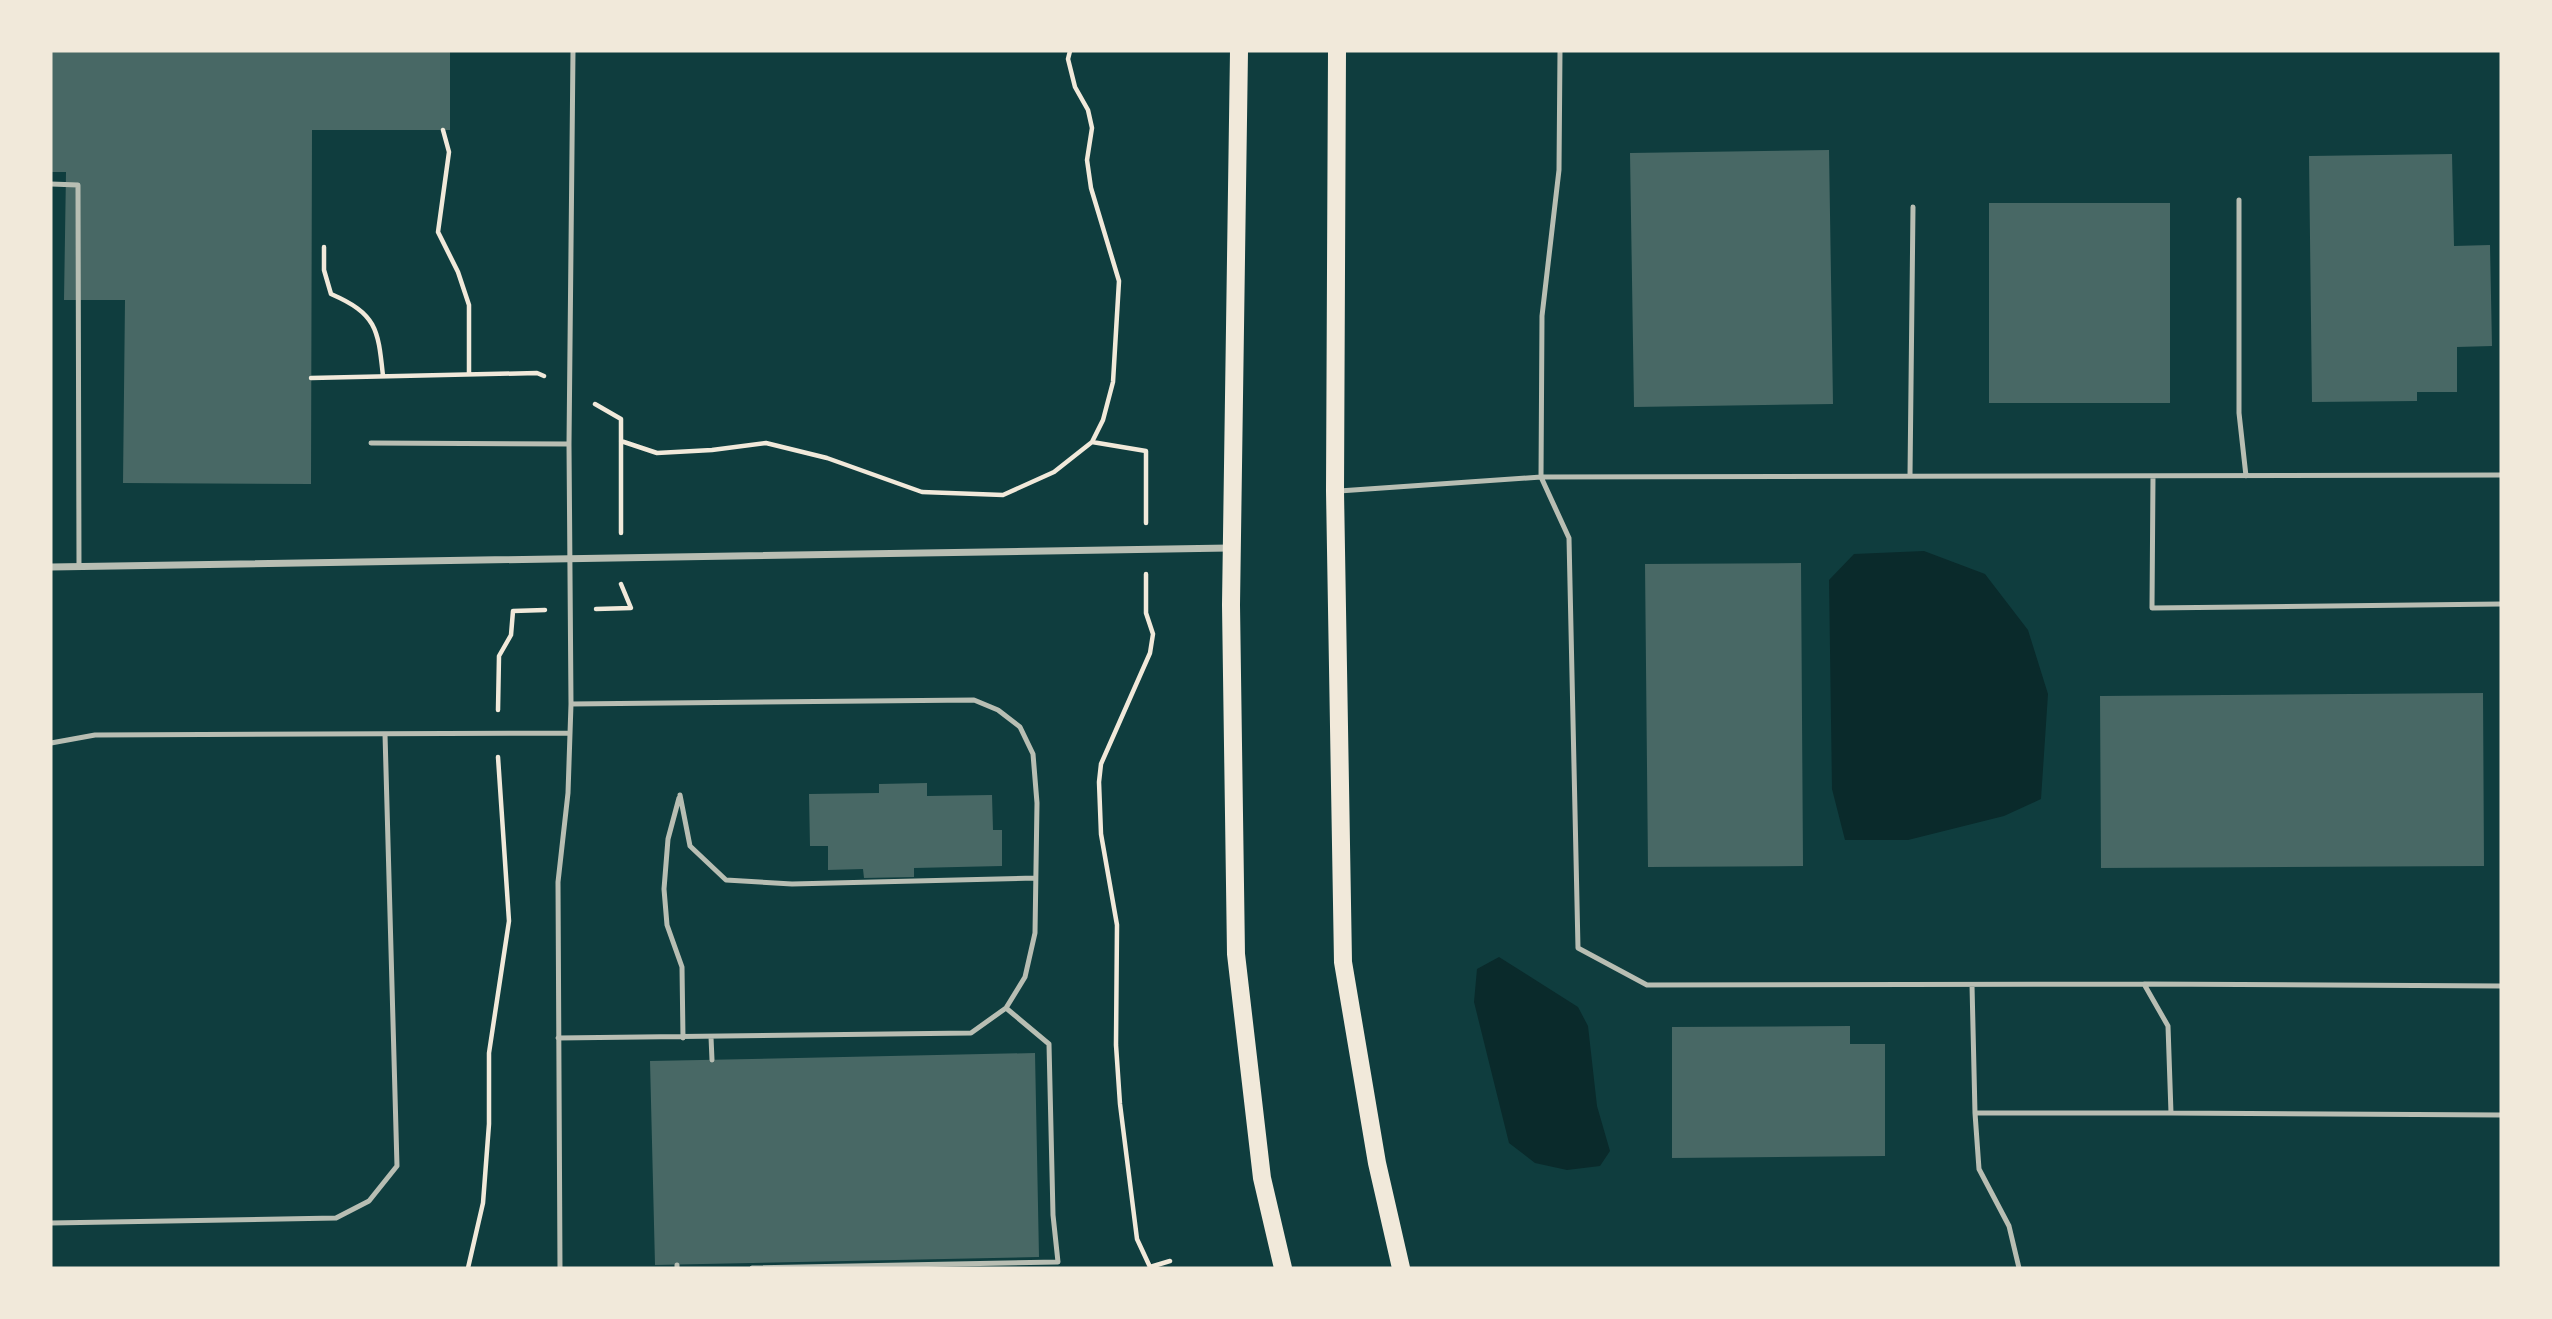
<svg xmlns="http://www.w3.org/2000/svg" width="2552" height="1319" viewBox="0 0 2552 1319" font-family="'Fira Sans Condensed',sans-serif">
<rect width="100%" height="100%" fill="#0f3d3e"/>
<!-- water -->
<path fill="#0a2a2b" d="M1924,551l61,23 43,56 20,64 -7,105 -37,17 -96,24h-63l-13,-51 -3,-209 25,-26z
M1499,957l79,50 10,19 9,80 13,45 -10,15 -33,4 -32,-7 -26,-20 -35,-141 3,-33z"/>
<!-- building -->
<path fill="#486865" d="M51,51h399v79h-138l-1,354 -188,-1 2,-183h-61l2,-128h-15z
M1829,150l4,254 -199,3 -4,-254z
M2452,154l2,92 36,-1 2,101 -35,1v45h-40v9l-105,1 -3,-246z
M1989,203h181v200h-181z
M1801,563l2,303 -155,1 -3,-303z
M2483,693l1,173 -383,2 -1,-172z
M927,783v13l65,-1 1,35h9v36l-88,2v9l-50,1 -1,-9 -35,1v-24h-18l-1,-52 70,-1v-9z
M1850,1026v18h35v112l-213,2v-131z
M1035,1053l4,204 -384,8 -5,-204z"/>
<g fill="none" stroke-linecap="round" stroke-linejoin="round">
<!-- path -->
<path stroke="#f1e9da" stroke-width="4.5" d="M1070,51l-2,8 7,28 13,23 4,18 -5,32 4,28 28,93 -6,101 -10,38 -11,22 54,9v72
M443,130l6,22 -11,80 20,40 11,33v69
M324,247v23l7,24c46,20 47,35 52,82
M311,378l226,-5 7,3
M595,404l26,15v114
M621,441l36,12 55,-3 54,-7 61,15 95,34 81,3 51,-23 38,-30
M1146,574v39l7,21 -3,19 -49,111 -2,18 2,52 16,91 -1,120 4,59 17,135 13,28 20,-6
M596,609l35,-1 -10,-24
M498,710l1,-54 12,-21 2,-24 32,-1
M468,1268l15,-65 6,-79v-71l20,-132 -11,-164"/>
<!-- service -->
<path stroke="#b8beb3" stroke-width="5" d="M1560,51l-1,119 -17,146 -1,161 28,61 9,410 69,37 497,-1 24,42 3,87 330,2
M51,184l27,1 1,382
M2239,200v213l7,63
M371,443l198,1
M1910,476l3,-269
M2153,476l-1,132 349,-4
M1339,491l202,-14 960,-2
M51,743l44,-8 475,-2
M680,795l10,51 36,34 66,4 243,-6
M679,798l-11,41 -4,50 3,36 15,42 1,71
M2144,984l357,2
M1972,985l3,128
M711,1037l1,23
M558,1038l413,-5 35,-25 19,-31 10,-44 2,-130 -4,-49 -13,-27 -22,-17 -24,-10 -403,4
M51,1223l285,-5 33,-17 28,-35 -12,-432
M677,1265v3
M560,1268l-2,-386 10,-89 3,-89 -2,-260 4,-393
M752,1268l306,-6 -5,-47 -4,-171 -43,-36
M2019,1268l-10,-42 -30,-57 -4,-56h196"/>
<!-- minor -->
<path stroke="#b8beb3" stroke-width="7" d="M51,567l1178,-19"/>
<!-- primary -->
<path stroke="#f1e9da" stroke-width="18" d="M1239,51l-8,554 5,349 26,224 21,90
M1337,51l-2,440 8,471 34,201 24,105"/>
</g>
<!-- border -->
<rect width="2552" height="1319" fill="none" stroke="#f1e9da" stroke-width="105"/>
</svg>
